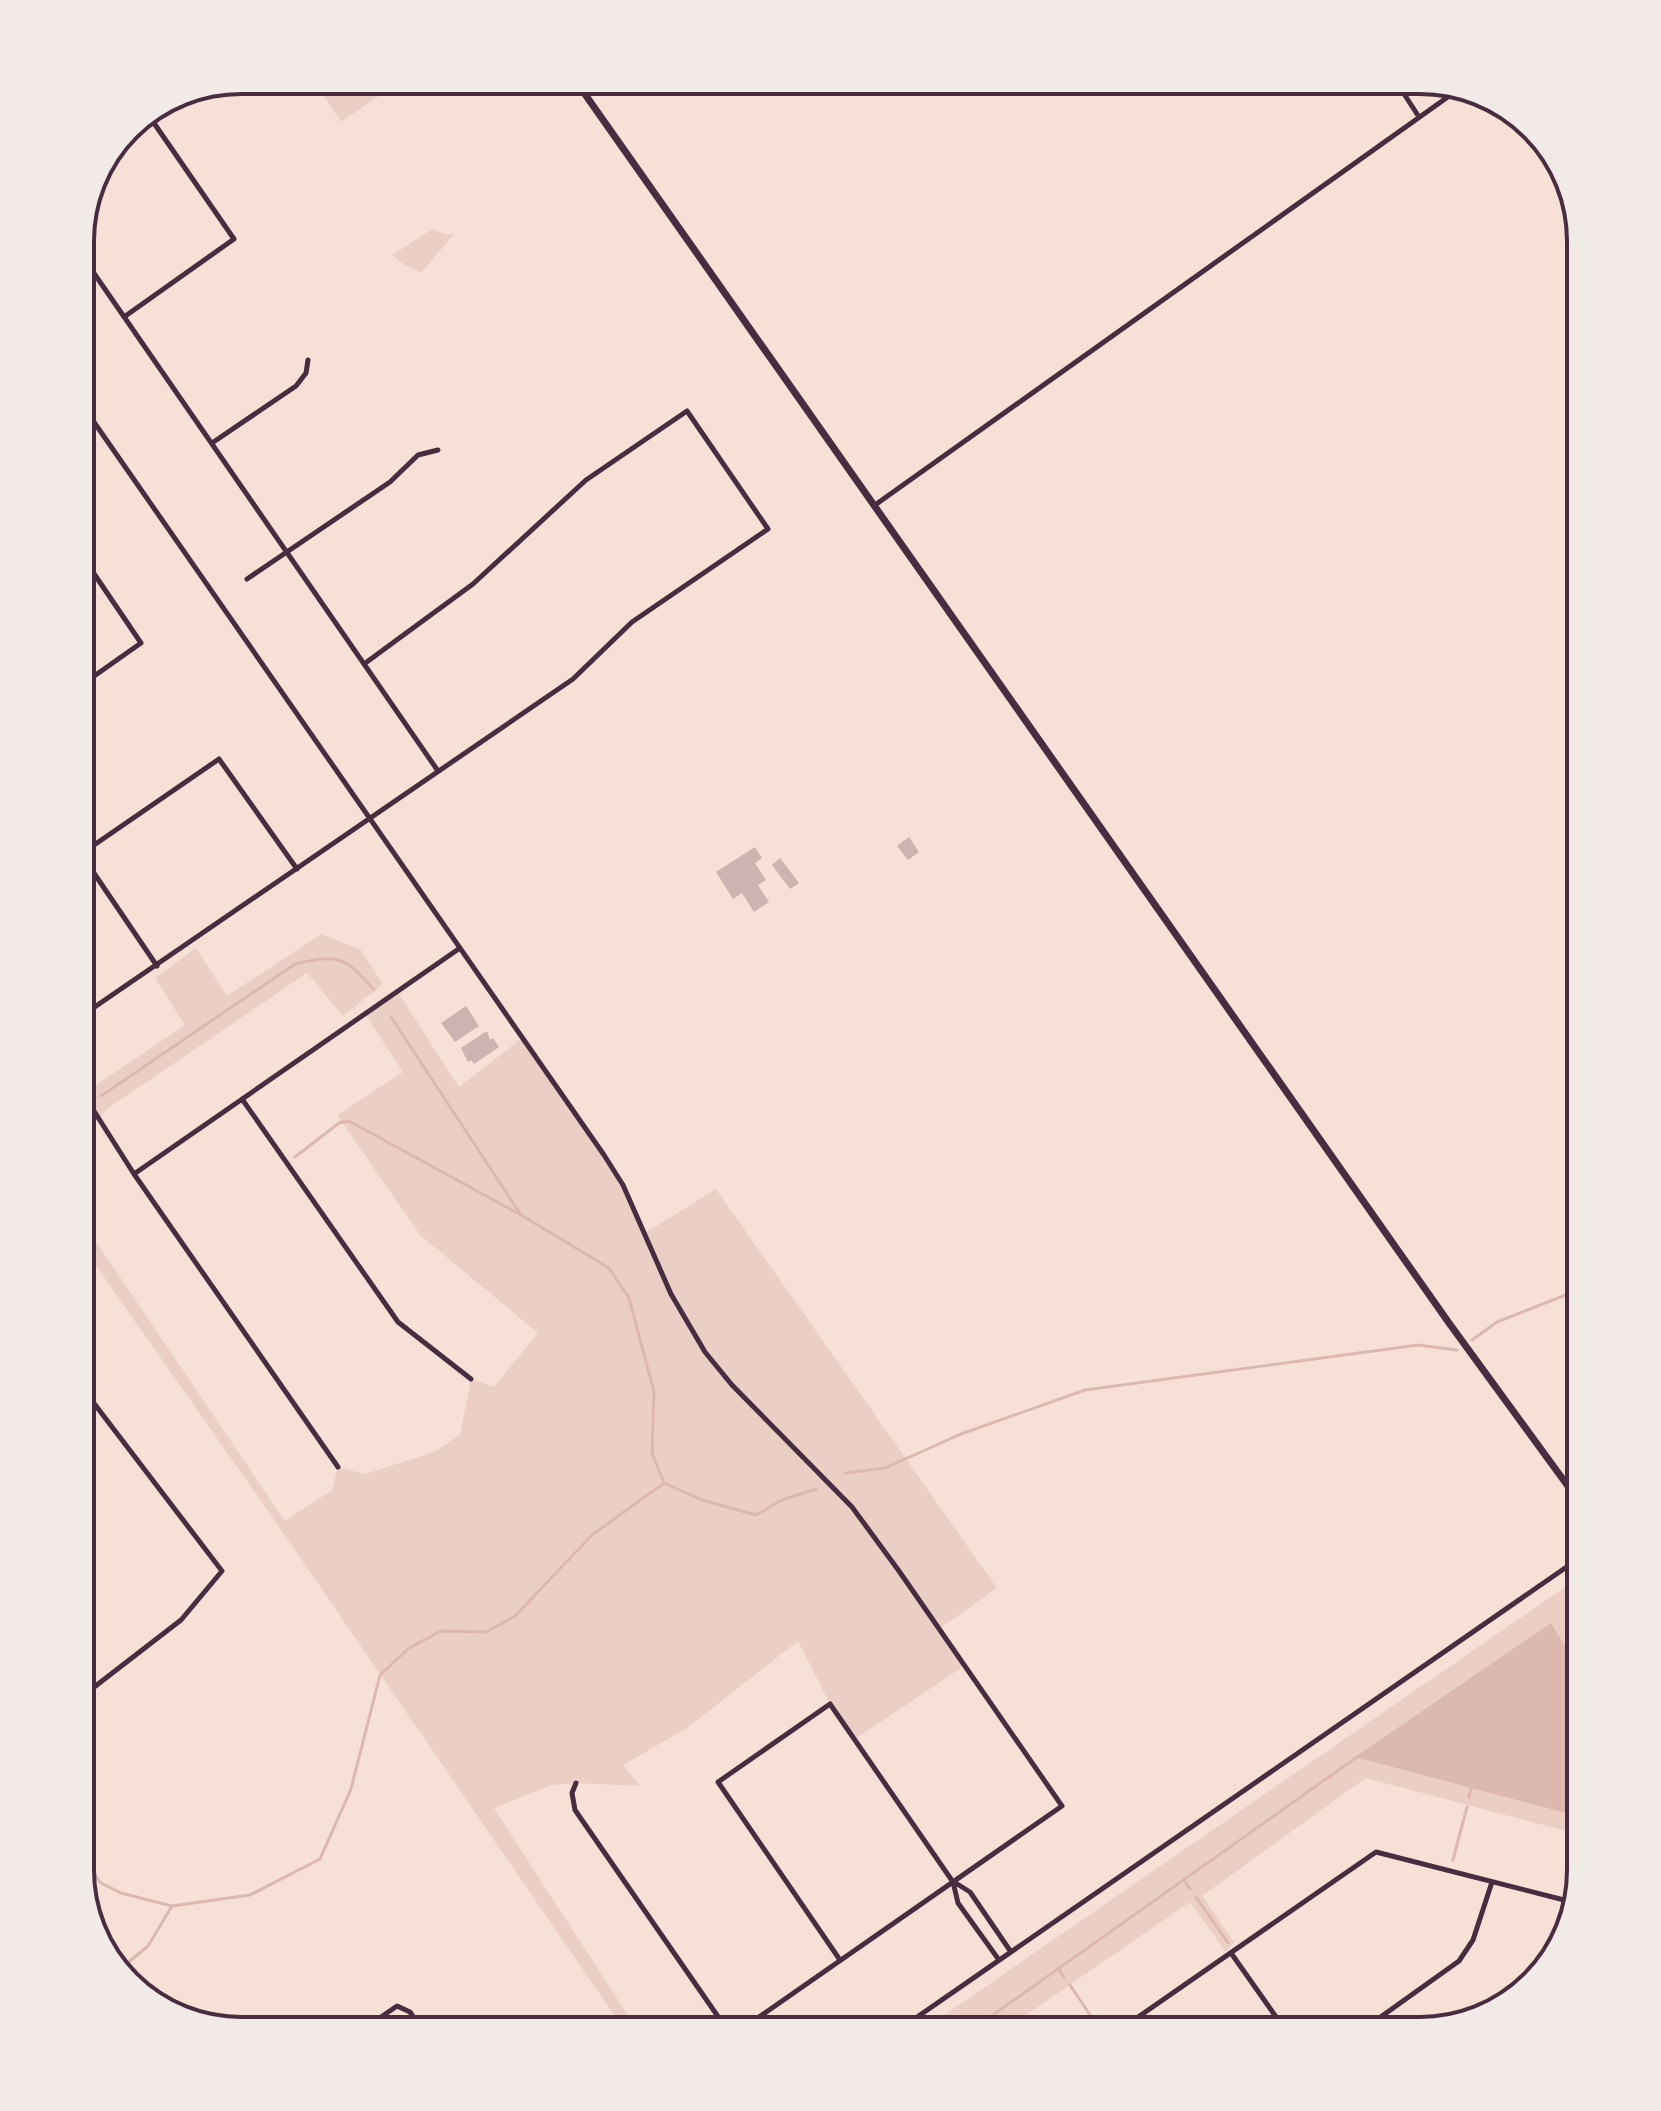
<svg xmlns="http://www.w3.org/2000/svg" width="1661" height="2111" viewBox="0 0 1661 2111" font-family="Commissioner,sans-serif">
<rect width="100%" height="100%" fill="#f7e1d7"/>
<!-- green -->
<path fill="#ebcfc5" d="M313,80h89l-61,42z
M433,229l12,5h9l-33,39 -18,-9 -11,-9z
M321,934l39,15 23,35 -40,32 -36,-43 -200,136 -14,17 -13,8v-38l105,-71 -30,-47 41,-30 31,48z
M397,991l62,96 63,-49 101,147 22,48 71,-44 281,399 -58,41 25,37 -109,73 -25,-35 -32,-63 -111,87 -64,37 17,21 -64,-3 -24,2 -58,23 144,223h-13l-350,-510 -195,-278v-25l205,303 47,-31 6,-23 27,7 69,-22 26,-17 11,-56 23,8 44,-54 -118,-98 -83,-120 66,-43 -38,-58z
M1581,1576v259l-215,-57 -164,118 32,46 -8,10 -36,-50 -171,118 -3,11h-95z"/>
<!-- water -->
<path fill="#dcb8b0" d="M1551,1623l27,44 3,-1v151l-226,-60z"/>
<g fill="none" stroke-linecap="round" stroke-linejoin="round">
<!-- stream -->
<path stroke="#dcb8b0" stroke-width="3" d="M391,1017l130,198 88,53 20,30 25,94 -2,61 12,30
M101,1096l194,-132c44,-10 49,-8 79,26
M295,1157l44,-34 10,-2 170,93
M1472,1340l25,-18 84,-33
M846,1473l39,-5 76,-34 124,-44 333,-45 39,5
M1469,1797l3,-12
M1453,1860l14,-53
M80,1862l5,1 16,20 20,10 51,13 78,-11 70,-36 31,-70 29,-114 29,-27 32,-17 45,1 29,-16 77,-81 72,-52 38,17 54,15 26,-15 34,-11
M1183,1879l7,10
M1196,1897l32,46
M1058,1968l6,9
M119,1970l29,-24 24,-40
M1070,1985l31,46
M981,2031l2,-9 374,-265"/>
</g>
<!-- building -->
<path fill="#ccb4b1" d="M909,837l10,15 -11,8 -11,-14z
M755,847l7,11 -7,5 11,17 -8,5 11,17 -15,10 -12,-19 -9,6 -17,-27z
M780,858l19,25 -9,6 -18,-24z
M466,1006l13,20 -24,16 -14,-19z
M487,1031l3,9 3,-2 6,9 -25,17 -3,-4 -3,2 -7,-14z"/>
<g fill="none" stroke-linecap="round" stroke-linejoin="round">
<!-- minor -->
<path stroke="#4a2c40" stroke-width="5" d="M1395,80l24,37
M80,253l358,518
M124,317l110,-78 -87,-126
M80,402l524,753 19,30 48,109 34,58 27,33 120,122 47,64 163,235 -323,225
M212,443l84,-57 10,-13 2,-13
M875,505l584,-416
M247,579l143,-97 28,-27 20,-5
M80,686l61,-43 -61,-90
M81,854l138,-95 78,110
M81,854l76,112
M80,1017l493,-338 59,-57 136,-93 -81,-118 -101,69 -113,104 -109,80
M80,1089l54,85 204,293
M242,1099l156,223 73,57
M134,1174l326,-226
M80,1698l101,-78 41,-49 -142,-186
M576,1783l-4,10 3,17 153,221
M954,1882l16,10 41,60
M1231,1953l55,78
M840,1960l-122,-178 112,-78 123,178 5,21 41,57
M370,2031l11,-14 16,-11 13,6 13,19
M532,2031h9
M897,2031l684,-474
M1118,2031l258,-179 196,50
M1361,2031l98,-70 14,-21 19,-58"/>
<!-- tertiary -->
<path stroke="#4a2c40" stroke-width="7" d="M575,80l874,1243 132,181"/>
</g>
<!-- crop -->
<path d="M0 0H1661V2111H0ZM241 94H1420A147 147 0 0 1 1567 241V1870A147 147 0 0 1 1420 2017H241A147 147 0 0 1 94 1870V241A147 147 0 0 1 241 94Z" fill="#f1eae7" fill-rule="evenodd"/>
<path fill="none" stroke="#4a2c40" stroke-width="4" d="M241 94H1420A147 147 0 0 1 1567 241V1870A147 147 0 0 1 1420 2017H241A147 147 0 0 1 94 1870V241A147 147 0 0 1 241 94Z"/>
</svg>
